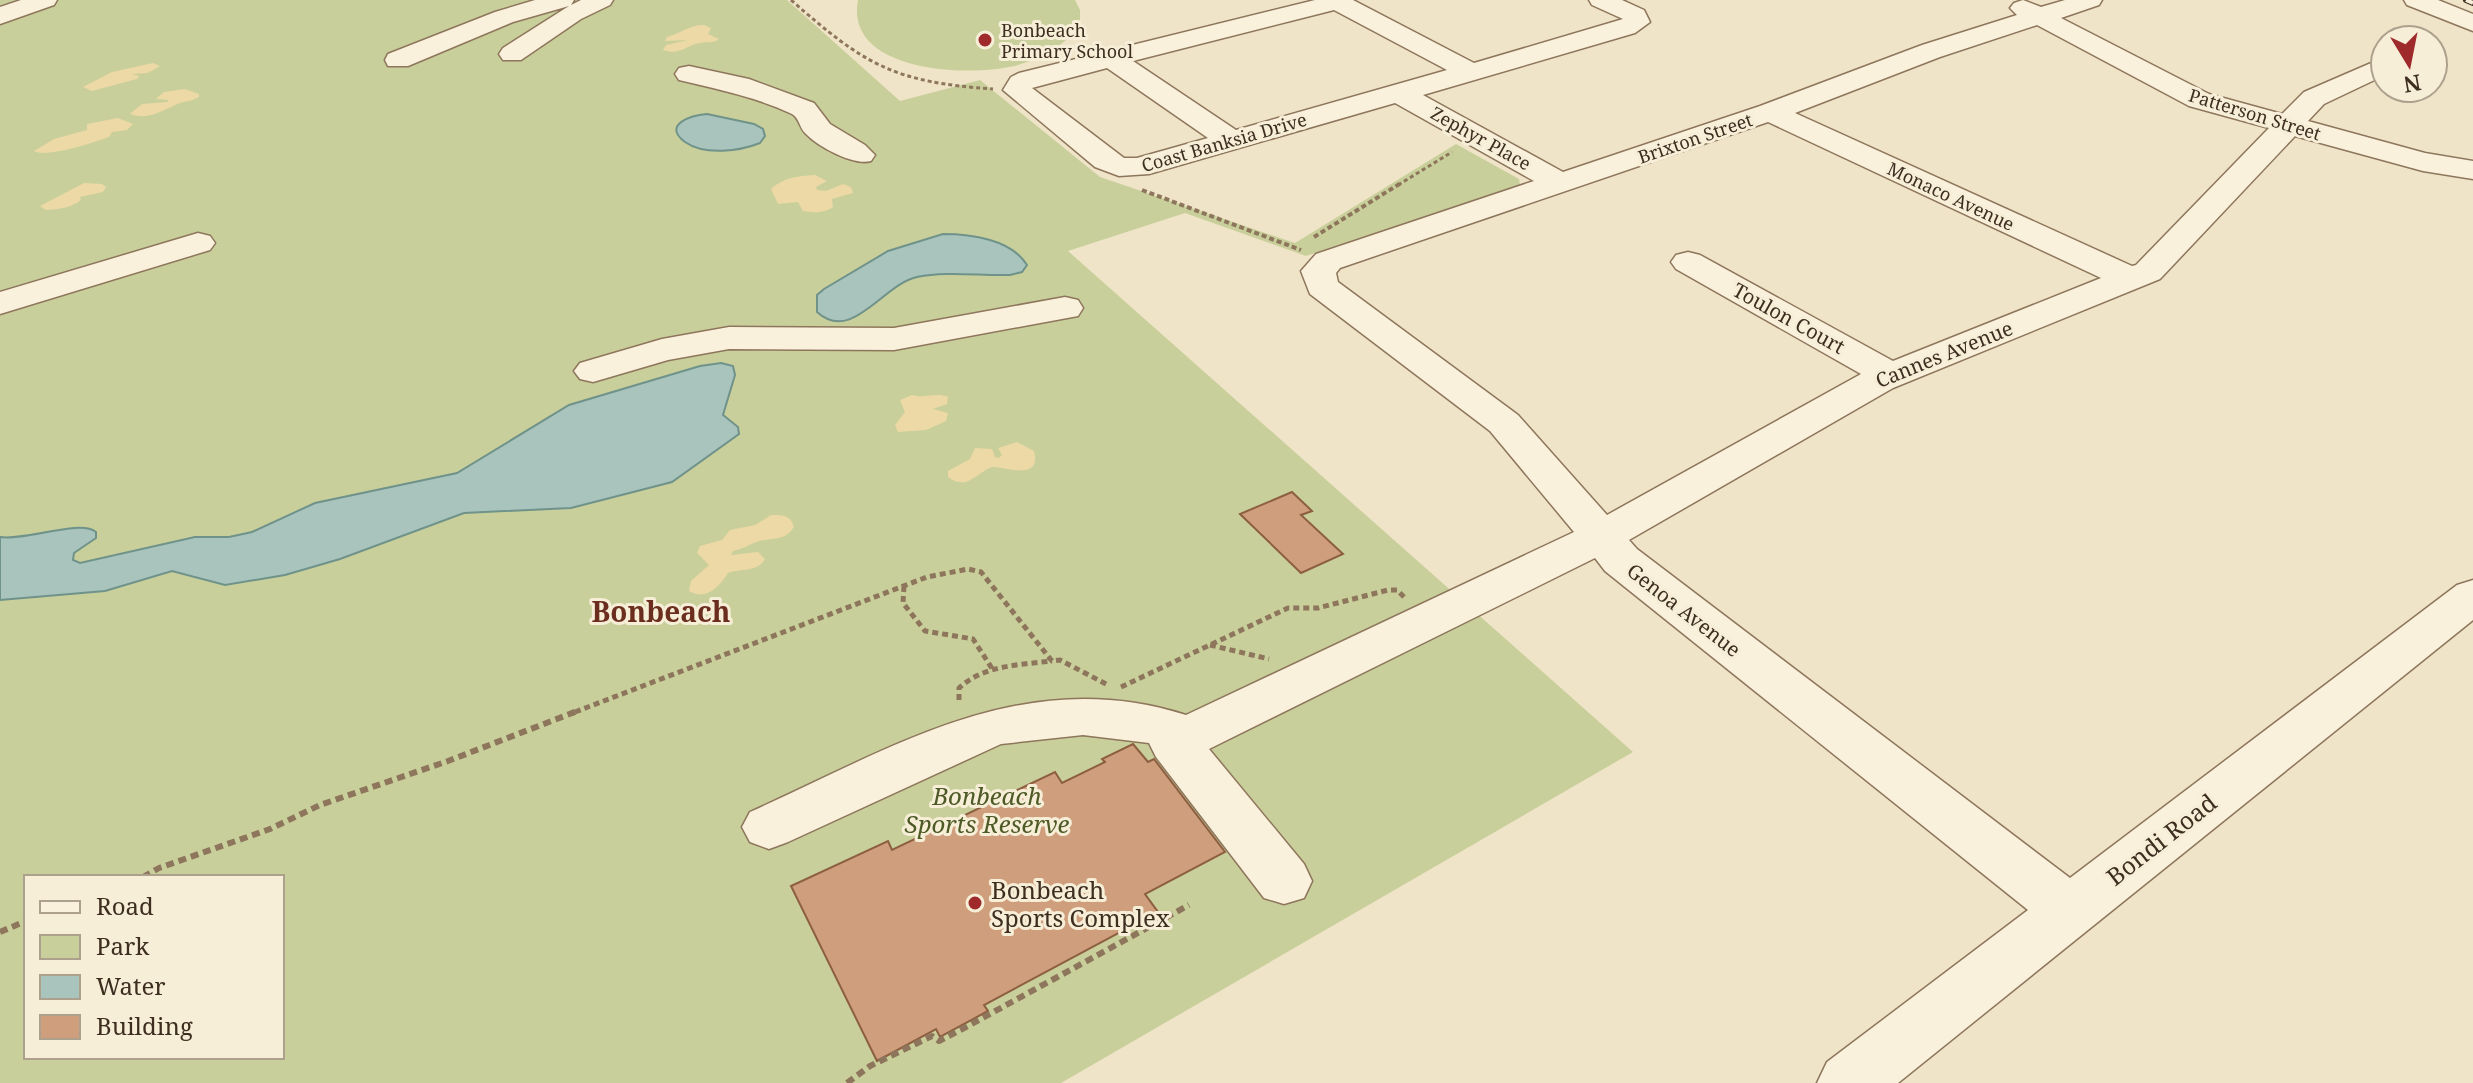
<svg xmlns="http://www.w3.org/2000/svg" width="2473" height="1083" viewBox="0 0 2473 1083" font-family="'Noto Serif',serif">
<rect width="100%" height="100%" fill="#f0e4c8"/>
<!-- green -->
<path fill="#c9cf9b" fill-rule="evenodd" d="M0,0h787l113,101 80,-21 120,97 195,66 161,-99 63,35 1,6 -214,71 -121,-43 -117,38 565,501 -572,331h-1061zM26,877h256v180h-256z
M858,0h217l5,10v17c-16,18 -38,31 -62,38 -47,13 -174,8 -160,-65z"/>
<!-- sand -->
<path fill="#ecd9a5" d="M704,25l7,3 -3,6 11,5c-7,5 -10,2 -19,4 -14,2 -20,13 -37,7l3,-5 22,-5 -23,1 2,-4c14,-4 23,-12 37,-12z
M153,63l7,3 -12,7 -16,1 7,2 -2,3 -45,12 -9,-4 29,-15z
M185,89l14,5v3c-7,4 -12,4 -19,6 -16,6 -30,18 -50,11l12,-10 25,-2 2,-2 -13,-1 8,-7z
M118,118l15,6 -6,6 -15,2 -3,5c-17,6 -62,21 -75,14l20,-12 33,-9v-6z
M815,175l12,6 -11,6 1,3 9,1 17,-7 8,3 2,6 -21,6 1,8c-8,6 -20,6 -30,4l-5,-9 -20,2 -7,-15c13,-12 27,-13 44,-14z
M84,183l18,1 4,3 -3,5 -23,5 1,3c-10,8 -22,9 -35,10l-6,-4z
M912,395c14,4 25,-3 36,2l-1,7 -14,5 15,4 -2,8 -20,9 -28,2 -3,-7 10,-13 -5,-12z
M1017,442l17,9c8,30 -27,16 -42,16 -17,7 -25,24 -44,10v-6l22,-12 5,-11 17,1 3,8 4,1 3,-3 -4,-7z
M771,515c11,0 20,0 23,12 -8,12 -16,11 -29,13 -11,1 -20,9 -32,11l-2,4 27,-3 7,7c-8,14 -23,9 -37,14 -9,14 -22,28 -39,18l2,-10 18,-16 -12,-12 3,-7 22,-6 8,-10 25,-5z"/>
<!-- water -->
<path fill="#a9c4bc" stroke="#6f938a" stroke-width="2" d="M707,114l47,10 9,5 2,7 -5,7c-20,8 -55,13 -75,-1 -24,-18 8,-27 22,-28z
M943,234c27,0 68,5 84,31l-5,7 -12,3c-30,1 -63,-4 -93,2 -34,7 -65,67 -100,35v-17l7,-6 64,-38z
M721,363l12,3 2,9 -12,40 15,12 1,7 -67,48 -101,26 -107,5 -124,46 -55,16 -60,10 -53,-14 -67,20 -105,9v-63c27,4 80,-18 96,-5v6l-22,15 -1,7 7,3 115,-26h34l23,-5 63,-29 142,-30 112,-68 131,-39z"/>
<!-- building -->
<path fill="#cf9f7d" stroke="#8d5f41" stroke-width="2" d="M1292,492l20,19 -11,4 42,39 -42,19 -61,-59z
M1133,744l15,18 6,-3 71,93 -80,42 13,18 -174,93 4,6 -48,26 -4,-8 -59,32 -86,-175 97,-45 4,9 163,-78 7,11 43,-21 -3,-3z"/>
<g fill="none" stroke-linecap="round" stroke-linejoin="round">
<!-- minor casing -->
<g stroke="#8d765c" stroke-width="3">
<path id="minor" d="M21,0h36l-3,5 -54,19v-17z
M535,0h39l-3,5 10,-5h32l-3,5 -29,14 -60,41h-18l-4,-6 4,-6 66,-42 -56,16 -105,44h-20l-3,-6 3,-6 107,-42z
M1315,0h38l121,63 149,-44 -31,-14 -3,-5h33l22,10 6,12 -15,11 -212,62 140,77 197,-66 162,-61 95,-30 -7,-7 4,-5 9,-3 18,7 24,-7h37l-3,5 -38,13 148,76 73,20 22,-22 81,-35v18l-61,29 -16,17 117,32 48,8v18l-50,-8 -128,-35 -135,143 -267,109 -264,152 8,9 433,329 387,-293 16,-5v40l-575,463h-81l10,-21 201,-152 -423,-339 -10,-13 -386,191 95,115 8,17 -8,17 -20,6 -20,-6 -108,-141 -7,-14 -66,-8 -82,9 -213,98 -19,7 -19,-7 -8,-15 8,-15c143,-64 274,-149 436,-97l388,-183 -84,-101 -180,-137 -9,-23 15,-17 218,-73 -139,-78 -246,71 -30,2 -24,-9 -92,-77 8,-13 8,-4zM1334,10l113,60 -211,60 -103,-69zM2037,25l152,81 80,22 -133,137 -4,1 -337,-153 145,-56zM1107,68l101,70 -71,20h-13l-92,-70zM1768,122l333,156 -208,83 -193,-106 -12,-3 -12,3 -5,7 5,7 185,105 -254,141 -89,-100 -180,-133 -2,-9 4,-5z
M2404,0h34l35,14v17l-66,-26z
M689,66l60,13 65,24 16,21 35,21 10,10 -4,6c-17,5 -53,-14 -66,-28 -6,-6 -5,-14 -13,-19 -36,-17 -75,-25 -113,-34l-4,-6 4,-6z
M198,233l12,3 5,7 -5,7 -210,64v-22z
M1065,297l13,3 5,8 -5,8 -184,34 -165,-1 -61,11 -75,22 -13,-3 -6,-8 6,-8 82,-24 67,-12 165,1z"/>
</g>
<!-- path-far3 -->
<path stroke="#8d765c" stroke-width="3" stroke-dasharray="4 3" stroke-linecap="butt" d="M791,0c74,65 102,82 202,89
M1398,185l54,-33"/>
<!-- path-far2 -->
<path stroke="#8d765c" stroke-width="4" stroke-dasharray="5 3" stroke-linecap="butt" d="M1142,190l159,60
M1314,237l87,-54"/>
<!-- path-far1 -->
<path stroke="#8d765c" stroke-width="5" stroke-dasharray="6 4" stroke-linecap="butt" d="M904,586l-1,17 22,28 48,8 20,31
M1210,645l59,14
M1121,687l167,-79h30l70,-18h9l7,7
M959,700v-12c25,-23 60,-23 92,-27
M575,712l352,-135 41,-8 13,3 71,89 8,-1 48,25"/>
<!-- path -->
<path stroke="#8d765c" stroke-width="6" stroke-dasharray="8 5" stroke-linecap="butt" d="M143,877l16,-9 111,-39 50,-24 128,-44 132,-51
M0,932l26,-11
M847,1083l23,-17 62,-30 7,5 29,-15 221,-121"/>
<!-- minor -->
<use href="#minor" fill="#faf1dc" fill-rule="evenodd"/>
<!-- rail casing -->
<g stroke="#3d2e20" stroke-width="6">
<path id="rail" d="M2466,0l7,3"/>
</g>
<!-- rail -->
<use href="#rail" stroke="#f7eed8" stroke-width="4" stroke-dasharray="11" stroke-linecap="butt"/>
</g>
<!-- markers -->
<g fill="#9e2a2b" stroke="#f7eed8" stroke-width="3">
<circle cx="985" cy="40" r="8"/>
<circle cx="975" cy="903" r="8"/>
</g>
<g text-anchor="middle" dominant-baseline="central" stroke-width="6" stroke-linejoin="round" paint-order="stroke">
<!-- far-poi labels -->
<g font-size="18" fill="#3d2e20" stroke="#f7eed8" text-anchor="start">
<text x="1001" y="30">Bonbeach<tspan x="1001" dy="21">Primary School</tspan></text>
</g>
<!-- far-street labels -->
<g font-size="18" fill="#3d2e20" stroke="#f7eed8">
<text transform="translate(2255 114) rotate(17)">Patterson Street</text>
<text transform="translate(1481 138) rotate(29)">Zephyr Place</text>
<text transform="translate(1695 138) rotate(-19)">Brixton Street</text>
<text transform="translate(1224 142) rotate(-16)">Coast Banksia Drive</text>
<text transform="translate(1951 196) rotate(25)">Monaco Avenue</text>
</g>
<!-- street labels -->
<g font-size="20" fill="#3d2e20" stroke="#f7eed8">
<text transform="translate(1789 318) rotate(29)">Toulon Court</text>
<text transform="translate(1944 354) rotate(-22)">Cannes Avenue</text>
<text transform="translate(1684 610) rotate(38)">Genoa Avenue</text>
</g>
<!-- near-park labels -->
<g font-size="24" font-style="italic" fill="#4d5a26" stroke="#f7eed8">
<text x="987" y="795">Bonbeach<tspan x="987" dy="28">Sports Reserve</tspan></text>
</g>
<!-- near-street labels -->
<g font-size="24" fill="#3d2e20" stroke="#f7eed8">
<text transform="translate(2161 839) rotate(-38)">Bondi Road</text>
</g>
<!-- near-poi labels -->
<g font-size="24" fill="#3d2e20" stroke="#f7eed8" text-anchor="start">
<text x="991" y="889">Bonbeach<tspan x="991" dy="28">Sports Complex</tspan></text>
</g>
<!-- district labels -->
<g font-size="28" font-weight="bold" fill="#6b2e1e" stroke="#f7eed8">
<text x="661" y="611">Bonbeach</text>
</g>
</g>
<!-- legend -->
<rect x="24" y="875" width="260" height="184" fill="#f7eed8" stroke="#ada18e" stroke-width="2"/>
<rect x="40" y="901" width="40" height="12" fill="#faf1dc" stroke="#ada18e" stroke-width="2"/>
<text x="96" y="915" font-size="24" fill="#3d2e20">Road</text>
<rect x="40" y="935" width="40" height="24" fill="#c9cf9b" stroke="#ada18e" stroke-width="2"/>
<text x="96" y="955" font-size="24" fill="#3d2e20">Park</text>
<rect x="40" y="975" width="40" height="24" fill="#a9c4bc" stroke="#ada18e" stroke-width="2"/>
<text x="96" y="995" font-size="24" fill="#3d2e20">Water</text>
<rect x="40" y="1015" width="40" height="24" fill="#cf9f7d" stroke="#ada18e" stroke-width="2"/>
<text x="96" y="1035" font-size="24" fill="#3d2e20">Building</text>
<!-- north arrow -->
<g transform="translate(2409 64) rotate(170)"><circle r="38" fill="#f7eed8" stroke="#ada18e" stroke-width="2"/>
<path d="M0-6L14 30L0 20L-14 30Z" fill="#9e2a2b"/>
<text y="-12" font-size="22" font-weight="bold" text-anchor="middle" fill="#3d2e20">N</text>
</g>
</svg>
